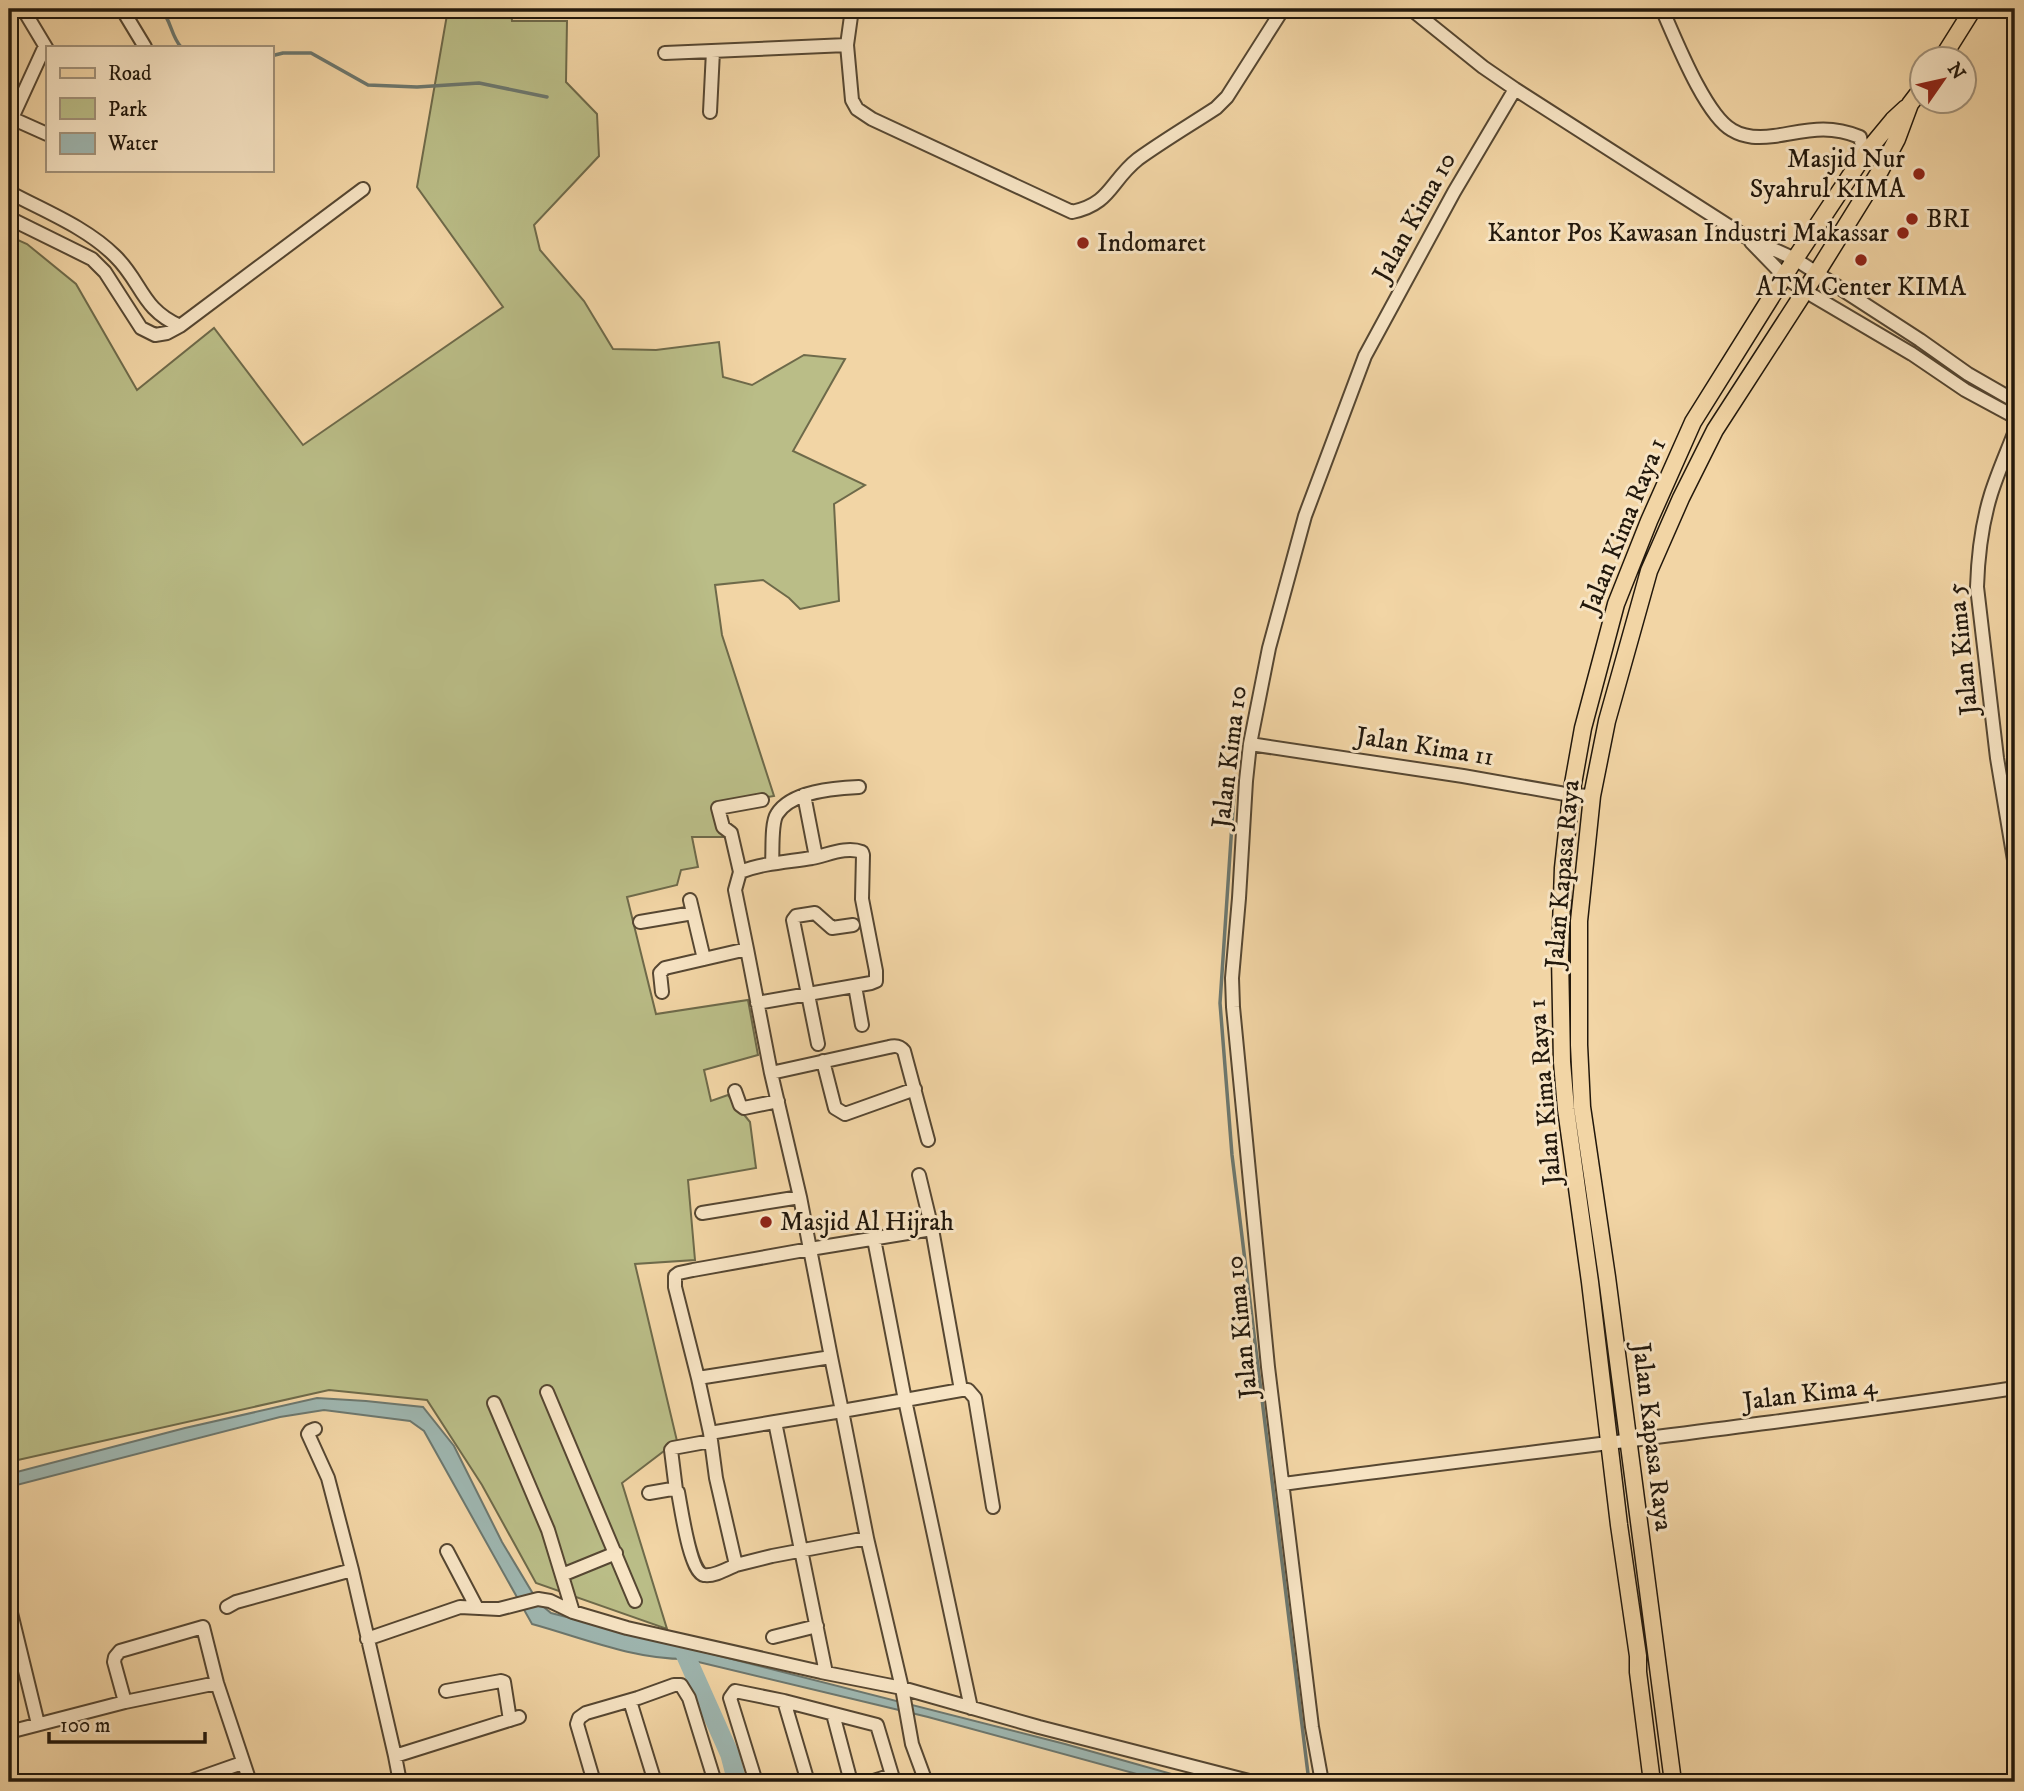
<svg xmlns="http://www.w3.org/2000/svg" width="2024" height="1791" viewBox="0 0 2024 1791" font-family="'IM FELL DW Pica',serif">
<rect width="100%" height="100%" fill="#f2d5a5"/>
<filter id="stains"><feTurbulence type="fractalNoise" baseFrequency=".00286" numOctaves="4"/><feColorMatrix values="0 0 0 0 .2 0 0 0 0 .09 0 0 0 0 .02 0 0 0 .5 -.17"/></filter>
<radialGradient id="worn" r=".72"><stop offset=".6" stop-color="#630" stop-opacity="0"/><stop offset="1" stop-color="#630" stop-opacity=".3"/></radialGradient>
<!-- green -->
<path fill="#babd87" stroke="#6e6a4a" stroke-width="2" d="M448,9h63l1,12h55l-1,61 31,32 2,42 -65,69 6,25 44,51 29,48 43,1 63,-8 4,35 29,8 52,-30 41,4 -52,92 72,34 -31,19 5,97 -39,8 -11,-11 -26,-18 -48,5 7,50 52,161 -54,9 9,32h-37l6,30 -17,3 -4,15 -50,12 29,117 92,-14 10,55 -54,15 7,31 17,-6 22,27 6,46 -68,12 7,80 -60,4 42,177 -55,42 45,146 -131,-46 -54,-98 -55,-85 -98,-10 -320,72v-1226l18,8 49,40 61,106 77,-62 89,117 200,-138 -86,-120z"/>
<!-- water -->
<path fill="#9eb6b0" stroke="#6c776e" stroke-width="2" d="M317,1398l49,3 57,6 31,39 48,96 36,60 13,11 514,131 135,38h-34l-238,-65 -242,-58c-54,0 -103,-21 -154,-35l-108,-193 -14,-10 -86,-11 -44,7 -271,70v-13l176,-46z"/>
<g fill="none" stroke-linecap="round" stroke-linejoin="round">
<!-- stream -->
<path stroke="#6c776e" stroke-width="3.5" d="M161,9c10,11 10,27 20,38
M271,56l12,-3h28l57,32 49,2 62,-4 68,14
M1234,794l-14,209 12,152 77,627"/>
<!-- river -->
<path stroke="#9eb6b0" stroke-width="19" d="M685,1654l45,101 7,27"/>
<!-- minor casing -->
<g stroke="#564732" stroke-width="16">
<path id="minor" d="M23,9l24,40
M122,9l23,38
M852,9l-5,36 5,55 5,9 15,10 200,93c39,-8 38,-31 66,-53 25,-18 52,-34 78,-51l11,-11 56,-88
M1411,9l72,58 32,22 231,148 49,22 125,81 48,34 47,27
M1662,9c13,29 43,106 70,121 13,8 27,8 42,6 33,-5 53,-12 86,1l4,18
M665,53l182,-8
M710,112l3,-61
M9,117l38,17
M12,118l33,-72
M9,192c35,19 77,35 106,64 27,26 26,53 65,70
M9,218l83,41 13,13 36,56 14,7 12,-2 13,-7 183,-137
M1751,242l33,34 21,15 107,63 53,36 50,27
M2015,431c-8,21 -17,41 -24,63 -9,29 -13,62 -14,93l20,171 18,108
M1250,744l213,32 108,19 21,1
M804,795l12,62
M772,863c1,-12 -1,-40 5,-49 14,-23 58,-26 82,-27
M740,872l-9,-39 -8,-6 -5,-19 44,-8
M690,900l14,59
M640,922l53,-9
M747,949l-12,-59 5,-18c23,-9 47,-10 72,-14 16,-3 34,-12 50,-6l1,3 -1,44 14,72v10l-5,2 -114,20
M855,986l7,39
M662,992l-2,-19 5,-5 82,-19 24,124 29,124
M818,1044l-25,-124 3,-4 19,-3 17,15 21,-3
M823,1061l12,47 10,6 70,-25
M771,1073l118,-26c7,-2 11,-1 15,4l24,89
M735,1091l5,14 4,3 34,-7
M919,1175l13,54
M702,1213l98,-16 10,52 122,-20 29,161 -56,10 -31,-161
M698,1378l-23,-91v-11l4,-3 14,-3 117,-21 21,108
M961,1390h7l7,8 18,109
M547,1392l88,209
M494,1403l54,127 25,82
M775,1422l67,-11 -11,-54 -133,21 12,55 6,45 20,87 36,-9 95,-18 35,150 10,56 14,38
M315,1429l-5,2 -2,3 20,44 24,92 43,186 124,-39
M710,1433l65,-11 51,251
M1283,1484c244,-32 489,-59 732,-96
M676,1490l-5,-40 2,-2 38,-7
M649,1493l23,-4 6,3c3,15 12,81 26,83 9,2 23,-6 32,-10
M867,1538l-25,-127 63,-11 66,308
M447,1551l30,57
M562,1575l54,-22
M227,1607l9,-5 116,-32
M11,1613l27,111
M773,1637l44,-11
M367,1639l93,-32 39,2 39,-10 12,2 23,11 54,16 194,44 81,16 137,39 214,55
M446,1691l55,-10 3,1 6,38
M630,1701l25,81
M784,1701l24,81
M125,1702l-11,-40 1,-5 5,-6 83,-24 14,56 33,99
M833,1714l18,68
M9,1732l116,-30 92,-19
M395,1756l5,26
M188,1782l54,-19
M594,1782l-17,-58 2,-6 7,-5 52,-15 36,-13h7l8,13 26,84
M756,1782l-26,-84 5,-7 49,10 93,24 15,50 -22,7
M1322,1782l-10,-55 -44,-360 -35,-360 -1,-29 7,-80 7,-117 4,-37 19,-96 36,-132 60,-160 89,-164 61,-103"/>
</g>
<!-- major casing -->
<g stroke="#22180c" stroke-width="19">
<path id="major" d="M1941,60l32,-51
M1652,1782l-14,-110v-16l-19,-131 -29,-243 -24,-173 -4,-47 -2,-106 3,-88 8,-73 12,-67 33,-124 33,-83 44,-99 102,-163 69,-104 29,-35 13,-12
M1673,1782l-66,-505 -25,-170 -3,-62v-124l13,-125 15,-75 42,-150 32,-73 34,-68 101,-156 64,-103 17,-32 13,-35 13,-17"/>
</g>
<!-- minor -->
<use href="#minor" stroke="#f7e4c4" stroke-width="12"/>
<!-- major -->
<use href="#major" stroke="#f2d5a5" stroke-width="16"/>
</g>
<!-- markers -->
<g fill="#8f2418" stroke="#f7e4c4" stroke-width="2.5">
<circle cx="1919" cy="174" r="7"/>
<circle cx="1912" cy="219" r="7"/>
<circle cx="1903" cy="233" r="7"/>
<circle cx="1083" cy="243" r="7"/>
<circle cx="1861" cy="260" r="7"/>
<circle cx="766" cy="1222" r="7"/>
</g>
<g text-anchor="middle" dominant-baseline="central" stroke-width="6" stroke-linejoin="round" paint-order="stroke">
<!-- poi labels -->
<g font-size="26" fill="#22180c" stroke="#f7e4c4" text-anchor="start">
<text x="1905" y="159" text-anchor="end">Masjid Nur<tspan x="1905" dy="30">Syahrul KIMA</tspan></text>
<text x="1926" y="219">BRI</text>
<text x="1889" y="233" text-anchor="end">Kantor Pos Kawasan Industri Makassar</text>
<text x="1097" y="243">Indomaret</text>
<text x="1861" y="287" text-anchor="middle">ATM Center KIMA</text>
<text x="780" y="1222">Masjid Al Hijrah</text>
</g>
<!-- street labels -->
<g font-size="26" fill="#22180c" stroke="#f7e4c4">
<text transform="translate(1415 217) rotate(-61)">Jalan Kima 10</text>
<text transform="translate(1624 526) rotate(-68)">Jalan Kima Raya 1</text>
<text transform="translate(1963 649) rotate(-96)">Jalan Kima 5</text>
<text transform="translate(1425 747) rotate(9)">Jalan Kima 11</text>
<text transform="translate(1230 757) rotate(-83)">Jalan Kima 10</text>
<text transform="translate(1563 874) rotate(-85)">Jalan Kapasa Raya</text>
<text transform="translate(1545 1092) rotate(-95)">Jalan Kima Raya 1</text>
<text transform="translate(1242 1327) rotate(-96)">Jalan Kima 10</text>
<text transform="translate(1810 1394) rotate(-7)">Jalan Kima 4</text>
<text transform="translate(1652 1437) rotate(83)">Jalan Kapasa Raya</text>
</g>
</g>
<!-- margin -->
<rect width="2024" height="1791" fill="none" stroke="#f2d5a5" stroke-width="35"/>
<rect x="10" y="10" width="2003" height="1770" fill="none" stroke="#22180c" stroke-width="3.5"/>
<rect x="18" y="18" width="1989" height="1756" fill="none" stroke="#22180c" stroke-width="2"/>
<!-- legend -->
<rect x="46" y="46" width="228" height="126" fill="#f7e4c4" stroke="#a2927a" stroke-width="2"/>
<rect x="60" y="68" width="35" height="10" fill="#f2d5a5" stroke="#a2927a" stroke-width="2"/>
<text x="108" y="80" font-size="21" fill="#22180c">Road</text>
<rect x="60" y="98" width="35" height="21" fill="#babd87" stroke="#a2927a" stroke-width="2"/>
<text x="108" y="116" font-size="21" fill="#22180c">Park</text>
<rect x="60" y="133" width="35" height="21" fill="#9eb6b0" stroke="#a2927a" stroke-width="2"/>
<text x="108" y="150" font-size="21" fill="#22180c">Water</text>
<!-- north arrow -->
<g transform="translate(1943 80) rotate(56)"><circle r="33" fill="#f7e4c4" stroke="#a2927a" stroke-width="2"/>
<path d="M0-5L12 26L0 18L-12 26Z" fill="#8f2418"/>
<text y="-10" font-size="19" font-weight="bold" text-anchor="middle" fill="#22180c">N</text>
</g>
<!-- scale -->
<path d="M49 1732v10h156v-10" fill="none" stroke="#22180c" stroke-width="3.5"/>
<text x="60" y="1732" font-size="21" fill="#22180c" stroke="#f7e4c4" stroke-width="5" paint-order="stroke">100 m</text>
<rect width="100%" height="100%" filter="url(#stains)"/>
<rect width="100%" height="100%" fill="url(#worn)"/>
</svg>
